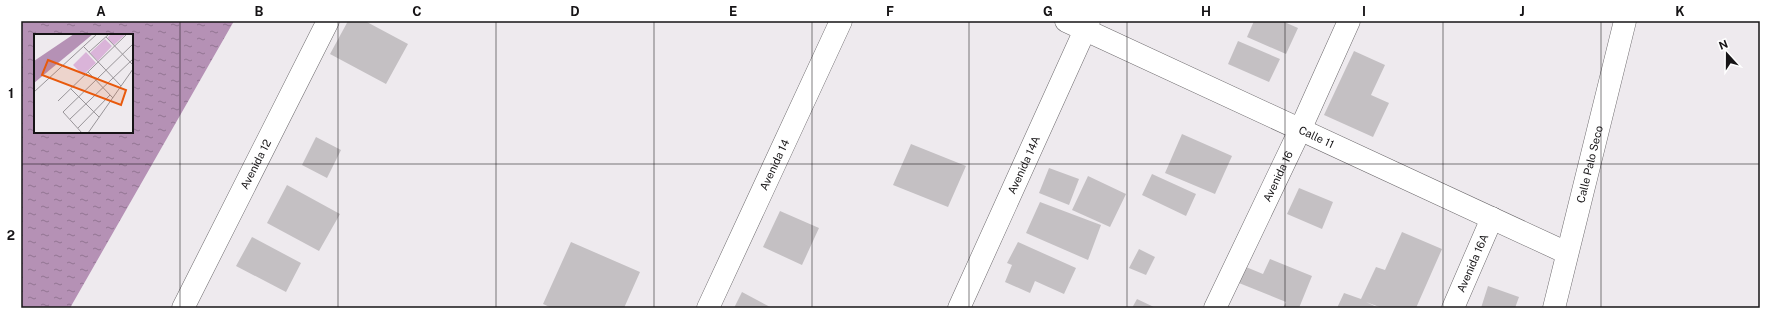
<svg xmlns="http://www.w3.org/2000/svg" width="1781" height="329" viewBox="0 0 1781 329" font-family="'Public Sans',sans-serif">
<defs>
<pattern id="water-ripples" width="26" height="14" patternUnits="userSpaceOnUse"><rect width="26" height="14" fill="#b591b5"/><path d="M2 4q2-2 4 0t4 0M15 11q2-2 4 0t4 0" fill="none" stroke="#927592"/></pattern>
</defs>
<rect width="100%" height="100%" fill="#eeeaee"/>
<!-- water -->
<path fill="url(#water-ripples)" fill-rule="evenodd" d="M21,21h213l-164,287h-49zM35,35h97v97h-97z"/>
<!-- building -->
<path fill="#c4c0c3" d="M348,21h17l43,23 -22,40 -56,-30z
M1254,21h28l16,7 -12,26 -39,-17z
M1238,41l42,18 -11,23 -41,-18z
M1354,51l31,14 -14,30 18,8 -16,34 -49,-22z
M1182,134l50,22 -17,38 -50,-21z
M316,137l25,13 -14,28 -25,-13z
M911,144l55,22 -18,41 -55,-22z
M1049,168l30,11 -10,26 -30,-12z
M1152,174l44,20 -10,22 -44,-21z
M1088,176l38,18 -16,33 -38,-17z
M287,185l53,29 -21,37 -52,-28z
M1299,188l34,14 -11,27 -35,-15z
M1040,202l61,23 -13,35 -62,-27z
M780,211l39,17 -17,37 -39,-18z
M1402,232l40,17 -26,59h-34l-16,-6 13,6h-42l7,-15 17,6 15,-32 9,3z
M252,237l49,26 -15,29 -50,-26z
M571,242l69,30 -16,36h-72l-9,-4z
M1018,242l58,26 -12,26 -29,-13 -5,12 -25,-11 7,-17 -5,-2z
M1139,249l16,8 -9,18 -17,-7z
M1270,259l42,17 -13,32h-16l3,-6 -47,-19 7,-16 17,7z
M1488,286l31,11 -4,11h-34z
M742,292l30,16h-38z
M1137,299l19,9h-24z"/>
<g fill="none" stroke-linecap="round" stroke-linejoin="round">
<!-- street casing -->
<g stroke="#6d6a6d" stroke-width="23">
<g id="street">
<path id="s1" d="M1066,21l501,232"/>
<path id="s2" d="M183,308l145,-287"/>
<path id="s3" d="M708,308l133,-287"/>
<path id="s4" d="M959,308l130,-287"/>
<path id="s5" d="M1215,308l85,-178 49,-109"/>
<path id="s6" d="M1453,308l39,-90"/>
<path id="s7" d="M1554,308l71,-287"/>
</g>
</g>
<!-- street -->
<use href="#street" stroke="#fff" stroke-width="22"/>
</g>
<!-- grid -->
<path fill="none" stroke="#161416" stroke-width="1" stroke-opacity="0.55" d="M180,21v287M338,21v287M496,21v287M654,21v287M812,21v287M969,21v287M1127,21v287M1285,21v287M1443,21v287M1601,21v287M21,164h1739"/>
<g text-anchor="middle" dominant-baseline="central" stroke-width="3" stroke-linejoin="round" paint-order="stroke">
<!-- street labels -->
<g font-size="11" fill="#161416" stroke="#fff">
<text stroke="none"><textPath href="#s1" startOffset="276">Calle 11</textPath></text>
<text stroke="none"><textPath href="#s2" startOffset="161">Avenida 12</textPath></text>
<text stroke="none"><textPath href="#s3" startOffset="158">Avenida 14</textPath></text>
<text stroke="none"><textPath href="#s4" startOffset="157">Avenida 14A</textPath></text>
<text stroke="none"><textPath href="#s7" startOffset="148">Calle Palo Seco</textPath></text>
<text stroke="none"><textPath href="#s5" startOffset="146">Avenida 16</textPath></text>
<text stroke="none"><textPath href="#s6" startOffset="49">Avenida 16A</textPath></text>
</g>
</g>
<!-- overview -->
<g transform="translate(34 34)">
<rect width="99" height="99" fill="#eeeaee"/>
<path d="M77,0h15l-12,11 -7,-7zM71,5l7,7 -14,15 -8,-8zM52,18l10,11 -13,12 -10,-10z" fill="#dab4d9"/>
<path d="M40,0h19l-59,49v-22z" fill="#b591b5"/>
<path fill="none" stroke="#989498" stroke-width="1" d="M72,3l27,28M50,13l37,39M55,18l20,-18M54,38l25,26M37,55l28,28M0,58l63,-58M24,67l69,-67M36,85l63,-60M44,94l32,-33M48,99l-19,-21 70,-68M54,99l45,-64"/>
<path fill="#e8590c" fill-opacity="0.15" stroke="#e8590c" stroke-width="2" d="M14,26l78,30 -5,15 -79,-30z"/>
<rect width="99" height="99" fill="none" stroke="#161416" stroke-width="2"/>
</g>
<!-- border -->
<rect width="1781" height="329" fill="none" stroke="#ffffff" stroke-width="44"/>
<!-- north arrow -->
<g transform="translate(1727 54) rotate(339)" stroke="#ffffff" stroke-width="3" paint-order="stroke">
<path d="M0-3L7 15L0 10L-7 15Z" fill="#161416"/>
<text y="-6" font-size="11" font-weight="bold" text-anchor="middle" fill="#161416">N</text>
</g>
<rect x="22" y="22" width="1737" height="285" fill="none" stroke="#161416" stroke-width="1.5"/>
<g font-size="13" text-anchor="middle" font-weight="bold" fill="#161416">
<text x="101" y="16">A</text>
<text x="259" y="16">B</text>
<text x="417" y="16">C</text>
<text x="575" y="16">D</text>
<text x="733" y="16">E</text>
<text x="890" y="16">F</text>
<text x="1048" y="16">G</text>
<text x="1206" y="16">H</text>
<text x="1364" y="16">I</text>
<text x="1522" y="16">J</text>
<text x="1680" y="16">K</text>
<text x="11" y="98">1</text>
<text x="11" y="240">2</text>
</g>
</svg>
